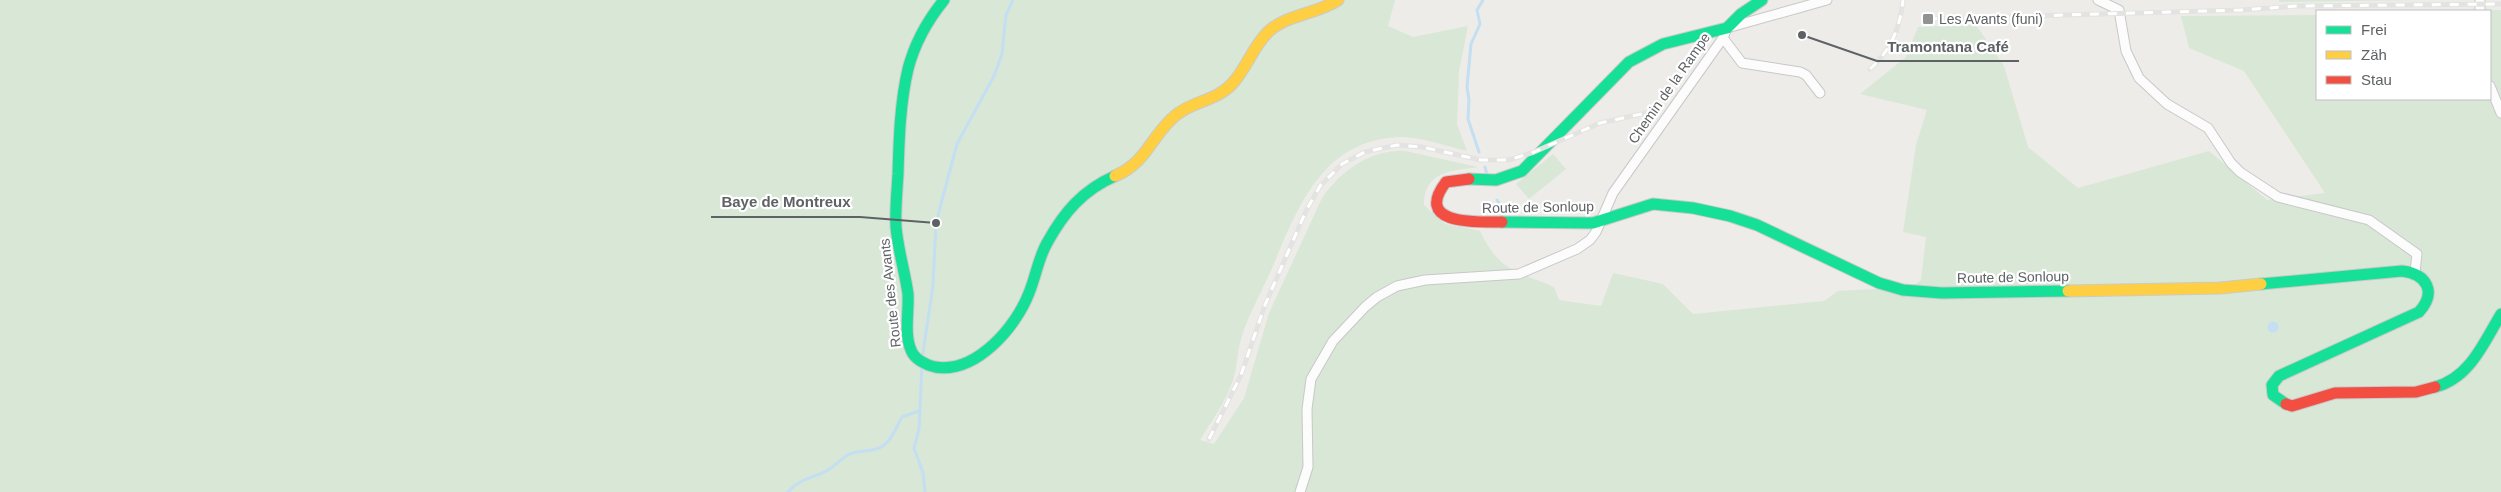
<svg xmlns="http://www.w3.org/2000/svg" width="2501" height="492" viewBox="0 0 2501 492" font-family="Arial,sans-serif">
<rect width="100%" height="100%" fill="#edece9"/>
<!-- green -->
<path fill="#d9e7d6" d="M0,0h1395l-7,26 25,11 55,-11 -9,45 -2,53 10,27c-21,-5 -43,-13 -63,-14 -83,0 -107,73 -134,136 -10,22 -24,46 -30,70 -3,12 -3,25 -7,37 -7,21 -21,41 -33,60l14,4 30,-46 25,-85 53,-115c19,-27 49,-49 83,-47l73,16c-27,4 -54,4 -54,38l21,19 35,7c20,41 34,39 74,56l5,13 42,6 12,-33 50,11 30,30 131,-13 14,-10 74,-4 9,-7 5,-43 -23,-5 13,-87 11,-35 -67,-16 46,-37 12,-30 58,-2 28,41 24,81 50,41 131,-37 58,49 58,-7 -81,-122 -55,-23 -8,-32 136,-1v84h173v-88h-74l85,-1v482h-2501z
M2279,0h138l-138,2z
M1553,154l13,15 -37,30 -13,-15z"/>
<!-- water -->
<path fill="#c3dff1" d="M2267.5 327a5.5 5.5 0 1 1 11 0a5.5 5.5 0 1 1-11 0Z"/>
<g fill="none" stroke-linecap="round" stroke-linejoin="round">
<!-- stream -->
<path stroke="#c3dff1" stroke-width="3" d="M1479,152l-11,-33 1,-19 -2,-13 4,-43 9,-20 -3,-14 6,-10
M1485,167l2,8
M1497,200l8,12
M922,359l11,-73 3,-63 21,-79 37,-68 8,-22 4,-39 7,-15
M922,365l-3,64 -5,19 9,25 2,19
M788,492c13,-15 25,-13 40,-22 9,-5 15,-15 25,-17 10,-3 21,-1 30,-7 10,-7 13,-19 19,-29l17,-6"/>
<!-- street casing -->
<g stroke="#c8c8c8" stroke-width="11">
<path id="street" d="M2098,0l21,10 7,41 13,27 28,26 41,24 23,35 9,9 38,25 91,23 48,34 -2,18
M2480,11v-11
M1723,38l19,25 58,9 6,3 14,18
M2490,86l11,27
M1300,492l8,-25 -1,-58 4,-30 22,-38 32,-34 12,-10 20,-11 28,-6 94,-6 58,-25 13,-9 6,-8 17,-39 110,-155 4,-10 100,-28"/>
</g>
<!-- fast casing -->
<g stroke="#cacaca" stroke-width="13">
<path id="fast" d="M944,0c-17,21 -29,42 -36,69 -8,34 -9,71 -10,105 -1,18 -3,36 -2,53 2,23 9,45 12,67 1,18 -4,40 3,56 3,9 15,15 24,17 41,7 81,-40 94,-74 7,-17 9,-34 18,-50 17,-31 36,-53 68,-67
M1469,179l27,1 26,-9 107,-109 34,-18 64,-16 14,-14 21,-14
M1502,222l91,1 60,-19 40,4 37,8 27,9 122,58 24,7 39,3 126,-2
M2261,284l141,-13c25,3 35,21 17,41l-140,64 -7,9 1,10 13,9
M2435,387c35,-9 49,-45 66,-73"/>
</g>
<!-- slow casing -->
<g stroke="#cacaca" stroke-width="13">
<path id="slow" d="M1115,176c33,-14 36,-41 61,-61 17,-14 40,-14 56,-31 15,-16 21,-38 37,-53 19,-17 48,-17 69,-31
M2068,291l152,-3 41,-4"/>
</g>
<!-- jam casing -->
<g stroke="#cacaca" stroke-width="13">
<path id="jam" d="M1469,179l-23,3c-33,43 30,40 56,40
M2286,404l6,2 43,-13 81,-1 19,-5"/>
</g>
<!-- street -->
<use href="#street" stroke="#fcfcfc" stroke-width="9"/>
<!-- fast -->
<use href="#fast" stroke="#16e098" stroke-width="11"/>
<!-- slow -->
<use href="#slow" stroke="#ffcf43" stroke-width="11"/>
<!-- jam -->
<use href="#jam" stroke="#f24e42" stroke-width="11"/>
<!-- rail casing -->
<g stroke="#e3e3e2" stroke-width="5">
<path id="rail" d="M1928,19l313,-9 57,-4 203,-2
M1870,69c21,-19 30,-41 33,-69
M1209,439l32,-64 24,-70 41,-94 14,-25 22,-22 23,-12 32,-7 25,2 59,13h28l25,-8 66,-29 46,-10"/>
</g>
<!-- rail -->
<use href="#rail" stroke="#fff" stroke-width="3" stroke-dasharray="9" stroke-linecap="butt"/>
</g>
<!-- markers -->
<rect fill="#909293" stroke="#fff" stroke-width="2" x="1922" y="13" width="12" height="12" rx="2.5"/>
<g text-anchor="middle" dominant-baseline="central" stroke-width="4.5" stroke-linejoin="round" paint-order="stroke">
<!-- poi labels -->
<g font-size="14" fill="#5e6265" stroke="#fff" text-anchor="start">
<text x="1939" y="19">Les Avants (funi)</text>
</g>
<!-- street labels -->
<g font-size="14" fill="#5e6265" stroke="#fff">
<text transform="translate(1669 88) rotate(-55)">Chemin de la Rampe</text>
<text transform="translate(1538 207) rotate(-1)">Route de Sonloup</text>
<text transform="translate(2013 277) rotate(-1)">Route de Sonloup</text>
<text transform="translate(890 293) rotate(-96)">Route des Avants</text>
</g>
</g>
<!-- callouts -->
<path fill="none" stroke="#5e6265" stroke-width="2" d="M1802 35L1877 61H2019M936 223L860 217H711"/>
<g fill="#5e6265" stroke="#fff" stroke-width="2">
<circle cx="1802" cy="35" r="5"/>
<circle cx="936" cy="223" r="5"/>
</g>
<g font-size="15" text-anchor="middle" font-weight="bold" fill="#5e6265" stroke="#fff" stroke-width="4.5" stroke-linejoin="round" paint-order="stroke">
<text x="1948" y="52">Tramontana Café</text>
<text x="786" y="207">Baye de Montreux</text>
</g>
<!-- legend -->
<rect x="2316" y="10" width="175" height="90" fill="#ffffff" stroke="#bfc0c1"/>
<rect x="2326" y="26" width="25" height="8" fill="#16e098" stroke="#bfc0c1"/>
<text x="2361" y="35" font-size="15" fill="#5e6265">Frei</text>
<rect x="2326" y="51" width="25" height="8" fill="#ffcf43" stroke="#bfc0c1"/>
<text x="2361" y="60" font-size="15" fill="#5e6265">Zäh</text>
<rect x="2326" y="76" width="25" height="8" fill="#f24e42" stroke="#bfc0c1"/>
<text x="2361" y="85" font-size="15" fill="#5e6265">Stau</text>
</svg>
